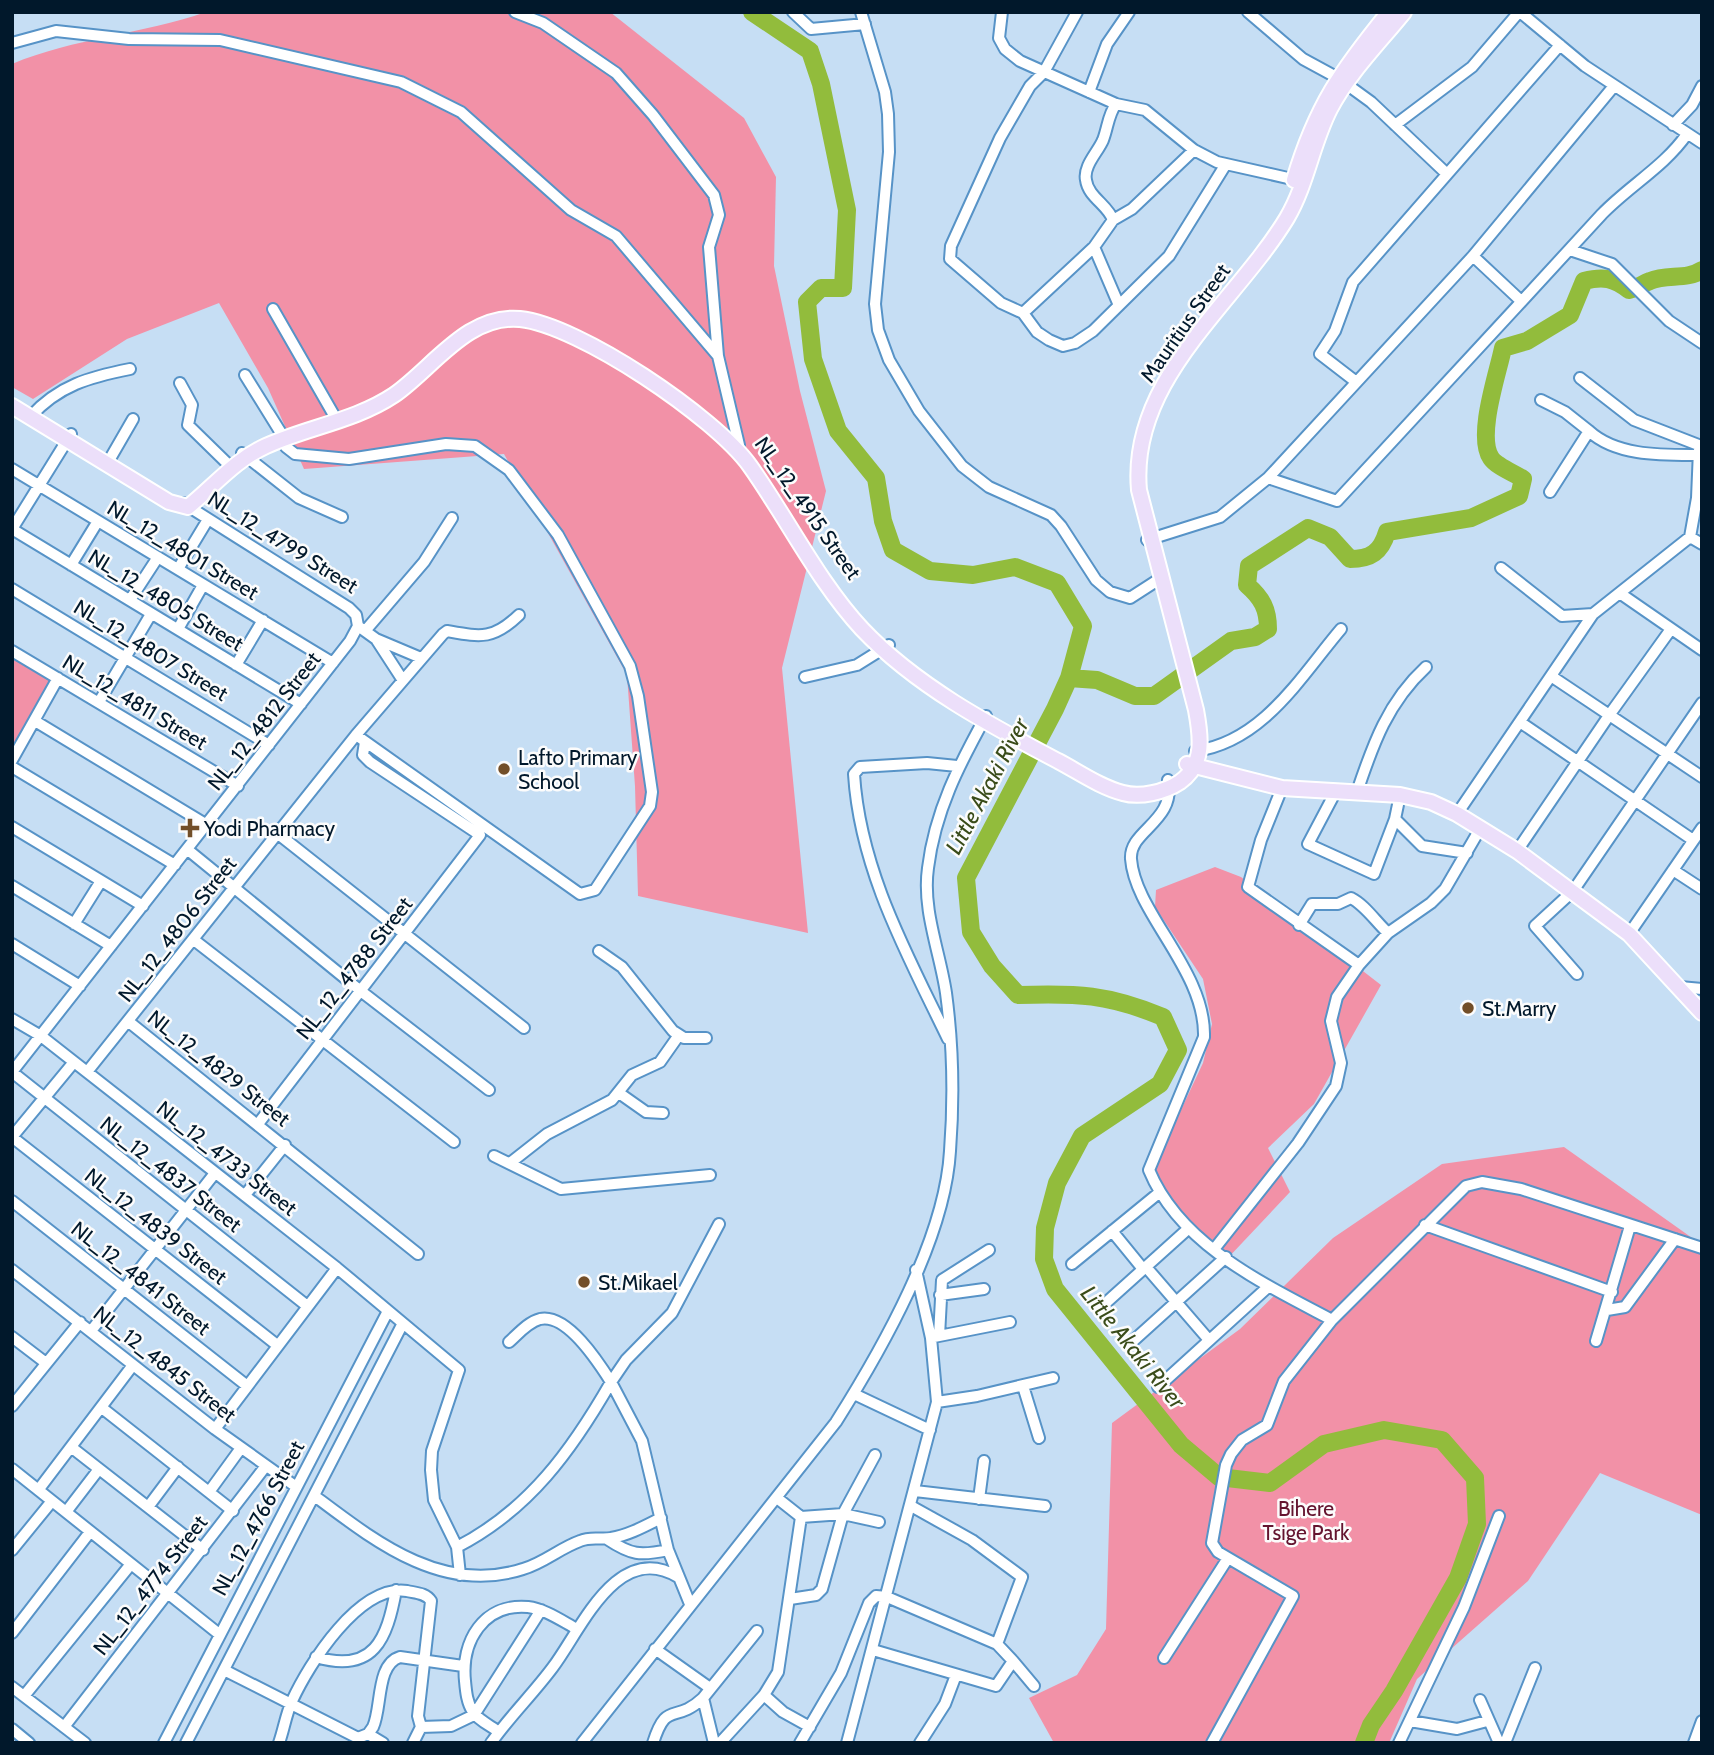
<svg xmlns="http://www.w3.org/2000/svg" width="1714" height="1755" viewBox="0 0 1714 1755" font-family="Cabin,sans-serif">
<rect width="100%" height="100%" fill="#c6def4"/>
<!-- green -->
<path fill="#f291a7" d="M206,12h404l134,106 32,59 -2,89 26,125 26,100 -44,177 26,265 -170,-37 -3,-110 -8,-111 -123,-221 -200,15 -36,-81 -49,-85 -92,36 -94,60 -21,-12v-323c62,-26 131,-30 194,-52z
M12,651l45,27 -45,79z
M1215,867l26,10 140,108 -67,119 -46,44 22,44 -64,68 -51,-37 -25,-47 53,-113 9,-39 -9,-45 -48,-72 1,-17z
M1564,1147l138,98v270l-102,-42 -72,108 -111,98 -28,64h-335l-25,-45 48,-23 29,-46 6,-206 128,-94 93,-91 109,-74z"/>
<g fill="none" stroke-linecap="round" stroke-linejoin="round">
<!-- river -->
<path stroke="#92bc3c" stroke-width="18" d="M752,12l58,39 11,33 26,126 -4,78h-22l-14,14 6,57 25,72 38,47 7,43 10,29 37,21 43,4 42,-8 42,16 26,43 -14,52 -14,31 -89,169 5,54 21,34 26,29c59,-2 90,-1 145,22l15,33 -18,34 -78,52 -25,47 -12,45 -1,31 11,30 126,156 38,32 51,6 54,-39 60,-14 58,10 33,38 2,46 -19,54 -64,113 -23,34 -7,18
M1069,678l28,2 38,16h19l77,-55 24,-4 13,-8c0,-20 -6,-31 -21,-44l2,-19 59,-38 22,9 20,22c21,0 31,-7 37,-27l84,-14 48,-22 4,-17c-9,-6 -27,-13 -32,-21 -15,-22 7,-85 12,-110l24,-7 43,-26 14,-34c19,-5 30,-3 45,9 9,-2 13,-6 21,-9 17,-7 37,-1 52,-11"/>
<!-- minor casing -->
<g stroke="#5793c7" stroke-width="14">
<path id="minor" d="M515,12l28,11 73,50 37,42 61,80 5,20 -10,32 9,109 21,89
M793,12l18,17 54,-5
M861,12l24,80 3,22 1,38 -14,152 3,26 11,30 30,51 43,55 27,21 62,28 10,11 35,54 14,12 20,6 31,-20
M1002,12l-3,26 6,11 15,12 96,43 29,6 49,40 23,12 84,19
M1077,12l-33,60 -14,14 -30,52 -49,108 -1,13 51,44 22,10 14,19 12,8 14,6 12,-3 18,-12 76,-75 57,-92
M1248,12l55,47 35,19 33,24 76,72
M1520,12l65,54 117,77
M12,43l44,-12 73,8 91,1 181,42 60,30 110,98 45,26 102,120
M1089,92l18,-48 22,-32
M1395,125l77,-58 47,-55
M1673,125l19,-20 10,-19
M1113,220c-5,-15 -25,-23 -27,-40 -3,-14 12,-28 17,-40 5,-13 5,-25 13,-36
M1094,247l24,56
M1570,250l42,14 57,57 33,22
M1473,256l47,44
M273,309l62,108
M1023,313l71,-66 19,-27 19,-11 62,-59
M245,375l36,58 5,14 9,7 54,5 97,-15 29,2 34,24 49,65 72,131 8,30 14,96 -2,14 -55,84 -15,4 -224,-159
M1580,378l54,42 67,26
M1355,381l-35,-27 15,-23 18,-49 207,-237
M180,383l12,22 -4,20 44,43
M1541,400l24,12 24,19
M30,417c29,-32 60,-40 100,-48
M1699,450l-2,48 -7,39 12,7
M242,453l57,45 43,19
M107,464l26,-45
M12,469l321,194
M1268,478l69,23c88,-95 177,-191 265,-287 27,-28 63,-48 85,-80
M1550,492l39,-61c27,25 72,24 107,24
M183,503l166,105 7,7 2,11 18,13 26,40
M12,529l289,175
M12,529l59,-95
M1147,540l73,-23 48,-39 205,-222 141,-170
M71,565l27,-44
M1501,568l61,48 31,-2
M178,569l29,-48
M12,589l257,156
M1621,594l81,56
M130,600l28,-43
M178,629l25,-44
M365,631l59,-69 28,-44
M376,639l45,19
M12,651l226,135
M236,665l27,-45
M1551,676l151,101
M805,677l52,-12 32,-20
M99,702l52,-88
M35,721l172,104
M1520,722l173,118
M1195,751c68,-9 106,-75 146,-122
M12,760l46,-82
M12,767l163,98
M1168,780c8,42 -39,50 -37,79 4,54 75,112 73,178l-55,133c31,75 115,114 183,150
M1282,788l-21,52 -13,47 111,78
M1336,791l-28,53 66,30 21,-55 5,-24
M1357,792c16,-48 31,-90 69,-125
M1457,814l136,-200 97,-77
M1395,819l27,27 45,7
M12,827l131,79
M277,833l247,195
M188,850l174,142 127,98
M1517,851l93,-137 61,-85
M1673,870l29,19
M12,886l99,60
M74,924l27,-43
M1299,925l13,-21h26l13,-6c14,7 25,24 37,35
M1629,934l73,-106
M194,940l260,202
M12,944l68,42
M599,951l23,16 51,64 11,7h22
M1577,974l-42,-48 38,-35 129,-188
M1680,987l22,2
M12,1019l29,17 296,232 122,102 -27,81 -1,19 3,30 23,47 3,28
M129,1022l289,232
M948,1039c-41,-85 -88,-169 -94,-265l6,-7 67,-4 30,3
M12,1072l338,-431 8,-15
M12,1072l294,233
M87,1072l269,-337 87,-101 4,-3c34,6 46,9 72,-16
M619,1093l27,19 17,1
M258,1124l222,-289 -110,-73 -7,-7 2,-13
M12,1137l265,208
M12,1137l62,-75
M494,1156l67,33 149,-14
M510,1163l37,-29 65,-34 20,-25 28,-13 19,-27
M245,1195l40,-50
M12,1201l234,184
M1425,1225l187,67
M1112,1231l31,38
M1215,1248l83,-105 38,-57 5,-23 -10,-42 6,-24 22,-32 29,-32 43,-30 14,-14 35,-60
M1072,1264l88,-72
M1146,1267l63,73
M12,1270l203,159 80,57
M940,1295l44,-6
M1099,1309l90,-81
M1607,1310l18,-3 50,-68
M91,1331l124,-158
M939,1336l3,-56 47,-30
M12,1337l34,26
M934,1337l76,-15
M1133,1341l93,-84
M1596,1341l34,-115
M509,1342c9,-8 19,-20 31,-23 27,-6 59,44 71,63l15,-22 46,-47 47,-89
M1023,1386l16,52
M1158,1387l110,-100
M854,1394l76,36
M937,1402l40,-6 76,-18
M12,1406l68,-84
M102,1408l131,103
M215,1429l122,-161
M71,1447l132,103
M12,1469l207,165
M39,1489l94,-124
M915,1491l130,15
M209,1492l32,-44
M316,1497c60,45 127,98 207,72 21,-6 37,-21 57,-28 11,-5 21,-1 31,-3 18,-3 34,-12 50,-20
M979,1499l5,-38
M911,1506l61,34 50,37 -25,67
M148,1507l30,-40
M66,1512l33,-43
M801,1517l42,-3 36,8
M607,1539c24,16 33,17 61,11
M457,1547c72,-37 115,-97 154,-165l31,59 26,109 22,54
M12,1550l40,-49
M790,1599l26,-4 6,-6 21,-75 32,-59
M12,1633l78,-101
M655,1649l55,39
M316,1657c58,17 71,-18 80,-67
M1164,1658l64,-100
M1013,1661l21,25
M224,1670l134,68 10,-4 5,-7c9,-19 3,-63 27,-70l63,9
M12,1687l73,56
M764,1695l19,17 27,15
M24,1696l107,-132
M1480,1700l19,43
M1410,1721l47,8 30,-8
M64,1727l201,-260
M421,1727l30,-1 23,-11 67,-105
M12,1729l17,14
M499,1732c-8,-6 -21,-12 -26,-20 -6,-9 -7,-20 -8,-31 -4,-39 18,-78 63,-74 17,2 34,14 49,22
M368,1734l15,9
M164,1743l224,-432
M186,1743l216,-418
M279,1743c5,-14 7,-29 13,-42 17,-37 67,-117 115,-110 9,2 19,2 24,10l-13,115 3,11 -8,16
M491,1743c19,-27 42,-49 62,-76 28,-37 64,-127 125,-90
M582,1743l254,-321c46,-73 109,-183 114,-271 4,-52 3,-106 -4,-158 -6,-41 -24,-83 -18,-125 7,-57 31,-103 58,-152
M653,1743c14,-44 21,-18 50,-45
M714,1743l-11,-45 54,-67
M720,1743l44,-48 14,-23 23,-155 -24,-19
M800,1743l41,-70 28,-70 7,-7 11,1 110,47 16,17 -17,25 -123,-36
M847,1743l90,-341 -6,-64 -15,-68
M920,1743l25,-39 11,-29
M1212,1743l81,-147 -75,-44 -6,-9 14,-78 5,-11 11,-14 25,-15 17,-44 48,-61 134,-134 16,-4 39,7 181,59
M1399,1743l65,-136 35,-91
M1505,1743l30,-75
M1694,1743l8,-22"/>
</g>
<!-- major casing -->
<g stroke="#fff" stroke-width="18">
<path id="major" d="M1294,180c22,-74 47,-109 95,-168
M12,406l157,96 19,5c26,-21 47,-47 78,-61 42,-19 89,-25 128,-51 39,-27 73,-81 126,-76 59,6 195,98 230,147 37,52 69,117 112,163 54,57 128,96 196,132 21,11 42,26 65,32 17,5 42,-1 57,-11 25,-18 21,-45 16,-72l-57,-220c-10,-111 96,-186 148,-272 20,-34 25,-74 43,-109 18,-35 49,-66 74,-97
M1187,764l95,24 118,7 31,7 26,12 60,37 112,83 73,79"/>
</g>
<!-- minor -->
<use href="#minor" stroke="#fff" stroke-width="10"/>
<!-- major -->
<use href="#major" stroke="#ecdffa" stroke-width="14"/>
</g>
<!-- markers -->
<g fill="#724e28" stroke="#fcfcfc" stroke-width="2.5">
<circle cx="504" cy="769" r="7"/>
<path d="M186.5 817.5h7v7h7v7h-7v7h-7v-7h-7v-7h7z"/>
<circle cx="1468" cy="1008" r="7"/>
<circle cx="584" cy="1282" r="7"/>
</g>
<g text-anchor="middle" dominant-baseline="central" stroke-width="5" stroke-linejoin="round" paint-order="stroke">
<!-- street labels -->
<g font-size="21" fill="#01182b" stroke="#fcfcfc">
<text transform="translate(1185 323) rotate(-55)">Mauritius Street</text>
<text transform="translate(808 508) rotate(55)">NL_12_4915 Street</text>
<text transform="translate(283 542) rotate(32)">NL_12_4799 Street</text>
<text transform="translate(183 550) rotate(31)">NL_12_4801 Street</text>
<text transform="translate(166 600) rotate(31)">NL_12_4805 Street</text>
<text transform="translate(151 650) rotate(31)">NL_12_4807 Street</text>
<text transform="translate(135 702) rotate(31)">NL_12_4811 Street</text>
<text transform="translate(264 721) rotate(-52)">NL_12_4812 Street</text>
<text transform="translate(177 929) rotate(-52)">NL_12_4806 Street</text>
<text transform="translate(354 968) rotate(-52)">NL_12_4788 Street</text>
<text transform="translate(219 1068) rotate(38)">NL_12_4829 Street</text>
<text transform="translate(227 1158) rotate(38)">NL_12_4733 Street</text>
<text transform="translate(171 1174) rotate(38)">NL_12_4837 Street</text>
<text transform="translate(156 1226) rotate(38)">NL_12_4839 Street</text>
<text transform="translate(141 1278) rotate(38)">NL_12_4841 Street</text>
<text transform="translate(165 1364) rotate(38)">NL_12_4845 Street</text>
<text transform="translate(258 1518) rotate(-62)">NL_12_4766 Street</text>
<text transform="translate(150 1585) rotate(-52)">NL_12_4774 Street</text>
</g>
<!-- poi labels -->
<g font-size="21" fill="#01182b" stroke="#fcfcfc" text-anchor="start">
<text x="518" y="757">Lafto Primary<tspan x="518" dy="24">School</tspan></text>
<text x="204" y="828">Yodi Pharmacy</text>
<text x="1482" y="1008">St.Marry</text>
<text x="598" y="1282">St.Mikael</text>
</g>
<!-- park labels -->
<g font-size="21" fill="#64142f" stroke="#fcfcfc">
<text x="1306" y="1508">Bihere<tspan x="1306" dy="24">Tsige Park</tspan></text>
</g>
<!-- water labels -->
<g font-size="23" font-style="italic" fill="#3a4c1a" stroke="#fcfcfc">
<text transform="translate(987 786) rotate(-62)">Little Akaki River</text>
<text transform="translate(1133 1347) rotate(51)">Little Akaki River</text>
</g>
</g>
<!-- border -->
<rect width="1714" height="1755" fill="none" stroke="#01182b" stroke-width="28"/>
</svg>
